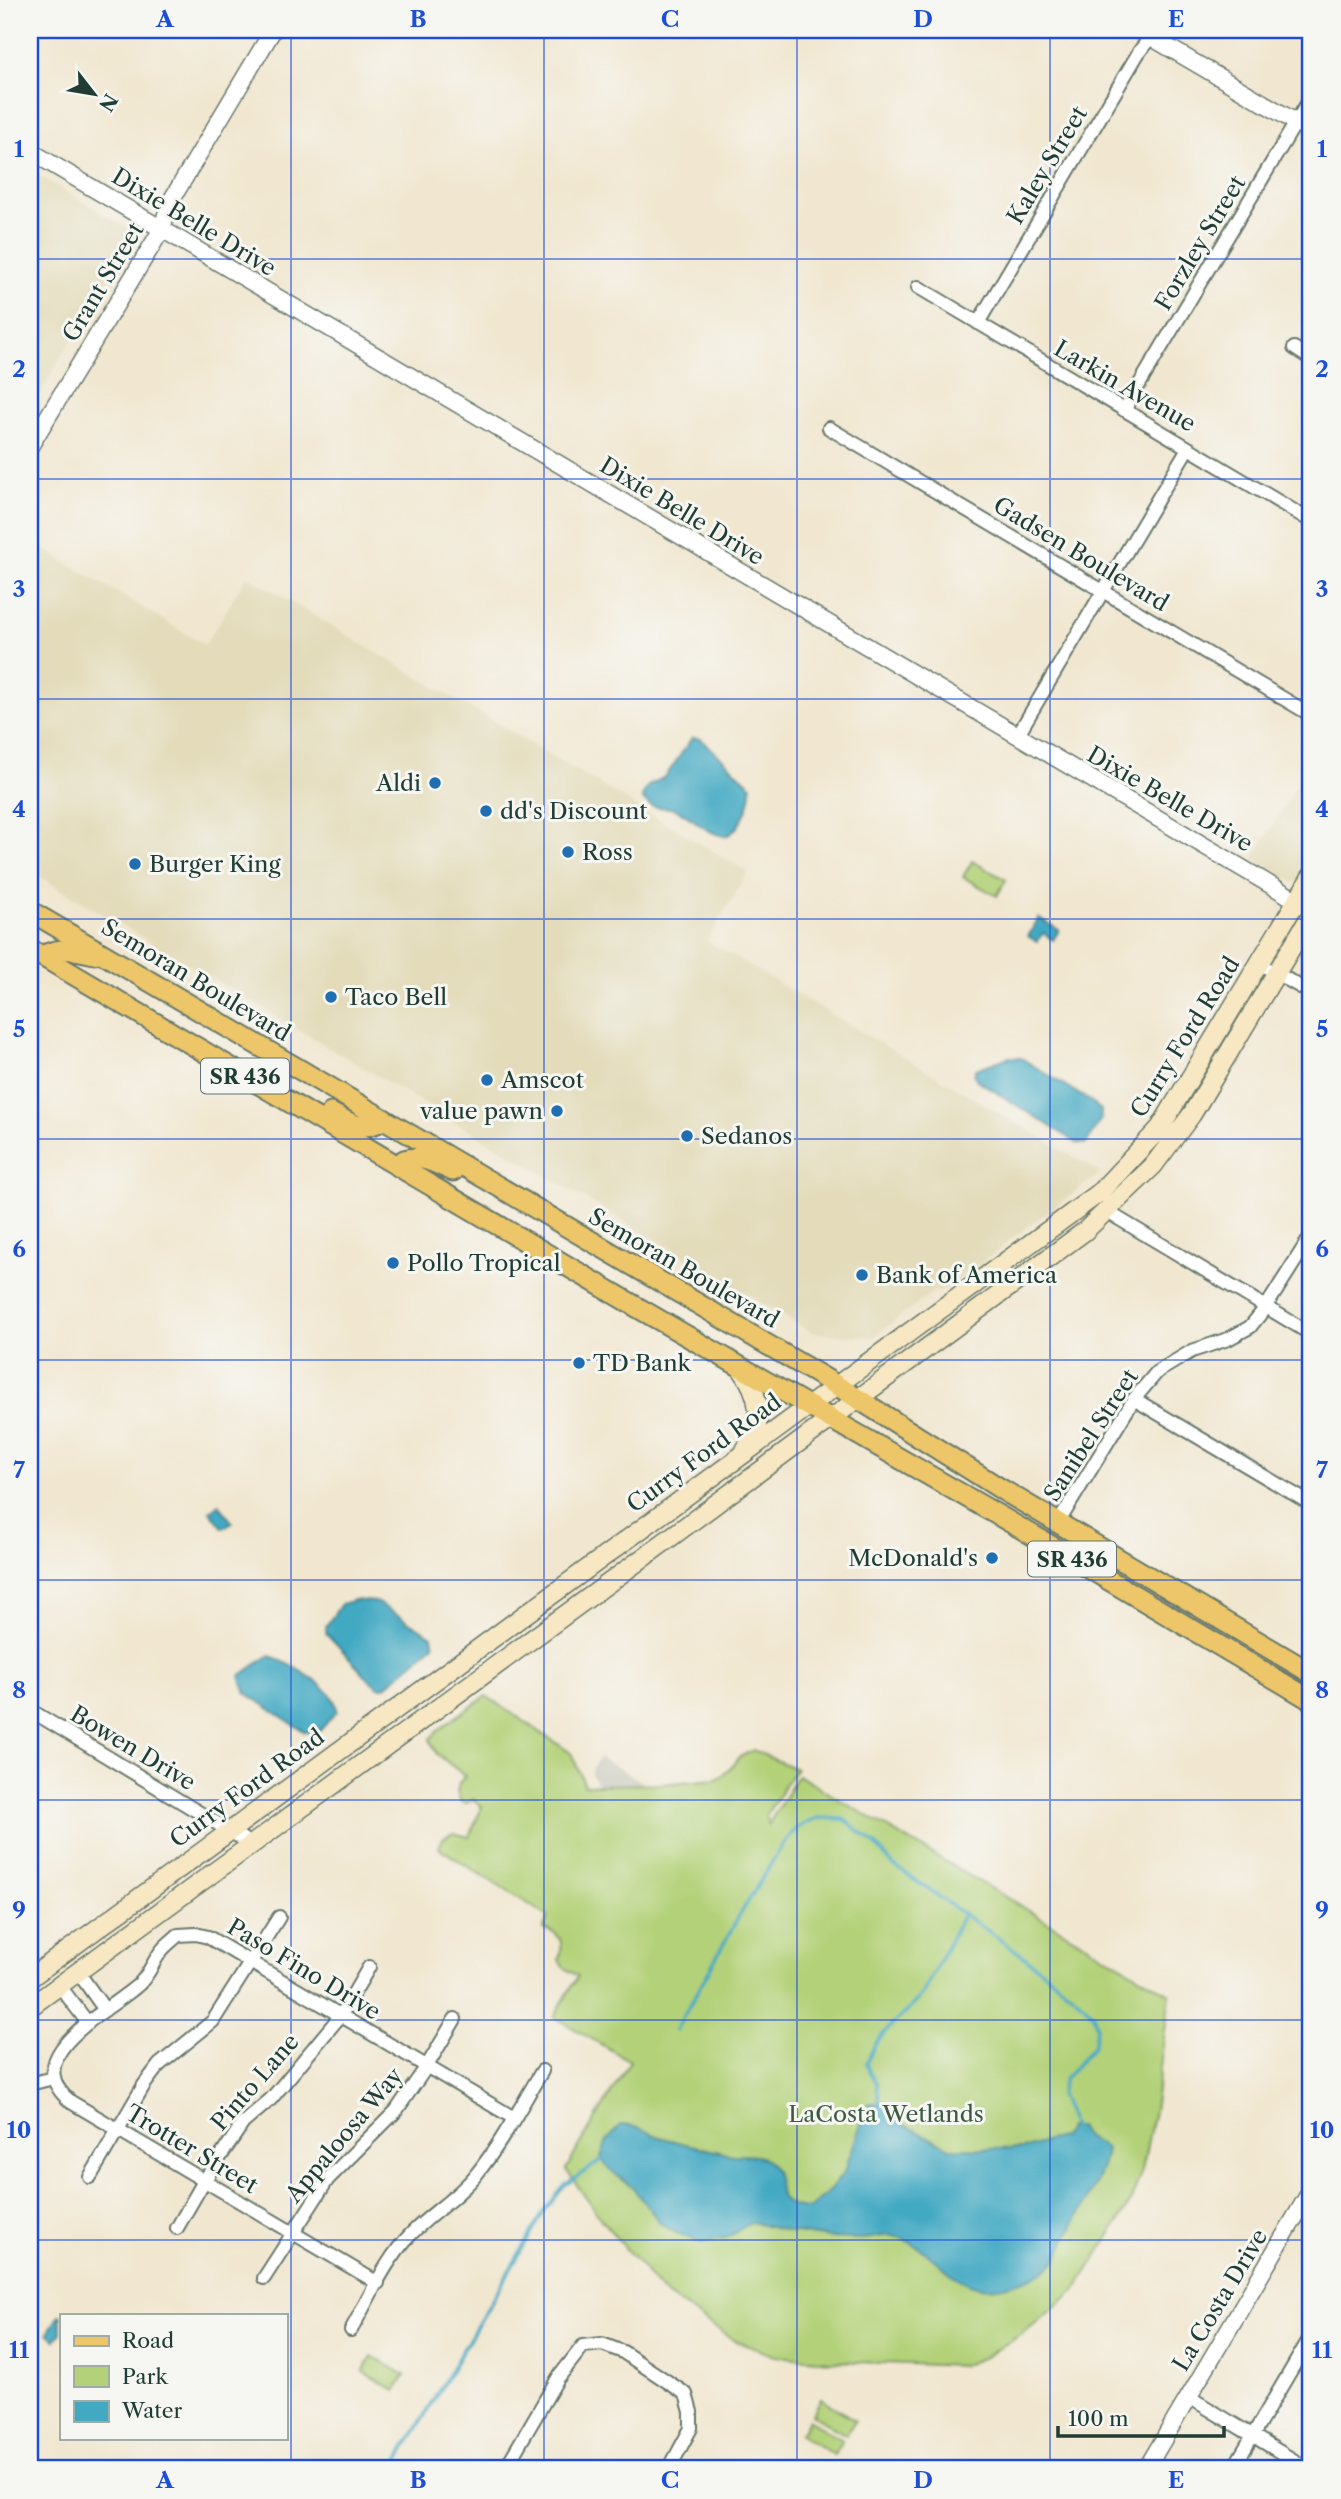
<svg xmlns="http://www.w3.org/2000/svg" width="1341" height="2499" viewBox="0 0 1341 2499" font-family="'Libre Caslon Text',serif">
<rect width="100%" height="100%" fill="#f6f6f2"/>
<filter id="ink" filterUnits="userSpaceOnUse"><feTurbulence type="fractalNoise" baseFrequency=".0143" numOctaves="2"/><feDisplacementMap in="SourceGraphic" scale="14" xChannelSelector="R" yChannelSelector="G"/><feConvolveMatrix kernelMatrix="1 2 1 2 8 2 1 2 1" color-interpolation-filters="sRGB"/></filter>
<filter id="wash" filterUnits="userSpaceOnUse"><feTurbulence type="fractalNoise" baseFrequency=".00686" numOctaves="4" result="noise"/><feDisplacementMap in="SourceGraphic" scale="28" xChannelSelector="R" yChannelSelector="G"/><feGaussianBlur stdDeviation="1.57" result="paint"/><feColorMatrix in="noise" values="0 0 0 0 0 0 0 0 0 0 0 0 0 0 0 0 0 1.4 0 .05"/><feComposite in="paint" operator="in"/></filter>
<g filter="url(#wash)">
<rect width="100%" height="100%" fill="#f1e7d0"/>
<!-- built -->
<path fill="#e3dbba" d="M30,170l105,63 -105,177z
M30,541l175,104 42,-69 501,296 -41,69 394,232 -98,72 1,2 -65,46 -3,-3 -63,47 -60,-4 -783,-462z
M1311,761v98l-12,22 -6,1 -40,-23z"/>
<!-- industrial -->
<path fill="#c6c5b8" d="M599,1757l42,24 -1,4h-39l-5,-3 -5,-7v-4z"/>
<!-- green -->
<path fill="#b3d178" stroke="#698756" stroke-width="2" d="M972,861l34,19 -9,16 -34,-19z
M486,1696l85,57 14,32 75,-1 57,-5 11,-8 10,-13 15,-8 43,19 -30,46 2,10 30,-50 372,219 -16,117 -12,59 -12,33 -55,88 -53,43 -36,22 -25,10 -131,-5 -55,-5 -41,-16 -69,-46 -63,-73 -36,-52 64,-108 -76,-44 24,-41 -15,-9 -4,-7c5,-16 3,-28 -16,-31l6,-12 -110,-69 4,-10 10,-5 16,4 13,-30 -9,-8 -6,4 -6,-1 -4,-9 2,-10 6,-7 -29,-23 -6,-14c16,-18 37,-28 56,-43z
M372,2356l33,19 -9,16 -33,-19z
M821,2399l34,21 -9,15 -34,-20z
M808,2420l34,20 -8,15 -34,-21z"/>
<!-- water -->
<path fill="#43a9c3" stroke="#31737c" stroke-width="2" d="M692,738l9,1 50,46c1,17 -9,42 -24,51 -21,-1 -33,-19 -50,-26 -14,-6 -26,3 -35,-13l6,-11 18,-10z
M1039,918l20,12 -6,10 -10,-7 -6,9 -9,-6z
M1009,1057l12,1 69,43 11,9v9l-15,25 -9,-1 -100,-63 -3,-5 2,-6z
M219,1504l13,18 -9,6 -13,-17z
M354,1600l22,2 56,34 2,9 -49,42h-6l-7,-5 -46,-49v-7l15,-22z
M270,1655c20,11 66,30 67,56l-19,22 -13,-1 -59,-39 -6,-17z
M884,2102l20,23 46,23 73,1 40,-13 6,-9h10l5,8 22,14c-5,33 -24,59 -39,88 -4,7 -7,17 -12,24 -14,17 -57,31 -79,25 -31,-8 -49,-42 -82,-50 -10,-2 -22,3 -32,3 -37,0 -75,-6 -110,-17l-26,16 -25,5 -25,-10 -16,-10 -26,-34 -25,-20 -8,-11 5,-15 14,-18c16,-1 25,7 40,12 22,7 45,11 68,17 11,3 27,-1 37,5 24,15 -2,48 44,50l21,-19 14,-18 24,-68z
M59,2315l2,1v17l-6,7 -7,-7z"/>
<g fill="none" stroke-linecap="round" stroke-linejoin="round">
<!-- stream -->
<path stroke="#43a9c3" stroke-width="3.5" d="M676,2030l62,-112 45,-74 14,-16 20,-10 27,1 31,25 18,21 121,84 58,45 21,20 4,13 -4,20 -29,32 -4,15 13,33
M879,2102l-2,-19 -7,-9 -4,-11c4,-6 6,-14 10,-20 13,-19 34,-31 47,-50l41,-80
M393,2469l152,-259 20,-25 40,-27"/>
</g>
</g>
<g filter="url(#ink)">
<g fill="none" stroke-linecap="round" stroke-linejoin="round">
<!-- minor casing -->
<g stroke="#68786b" stroke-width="16">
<path id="minor" d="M918,287l393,234
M978,323l161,-271 17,-22
M1294,348l17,11
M1124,410l187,-313
M829,428l482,287
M1017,736l171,-288
M1269,969l42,24
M1106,1211l205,123
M1134,1399l177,105
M1058,1523l76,-124 23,-27 35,-21 36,-12 22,-12 16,-20 45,-71
M30,1710l221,134
M78,1972l27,38
M59,1985l29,38
M30,2084l23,-6
M90,2177l54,-92 15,-20 54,-44 66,-104
M177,2228l27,-47 39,-58 28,-24 70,-84 28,-48
M264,2278l64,-99 68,-68 31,-45 28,-47
M378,2283l-307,-181c-56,-46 37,-90 67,-117 11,-9 15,-24 24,-35 5,-6 11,-10 16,-15l18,-1 12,3 306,181
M351,2330c18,-31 34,-70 60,-96 20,-21 46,-36 64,-58 26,-32 46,-70 67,-105
M1189,2397l119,72
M505,2469l53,-91 25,-32 19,-2 21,8 63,42 5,18v16l-22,41
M1233,2469l78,-133"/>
</g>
<!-- tertiary casing -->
<g stroke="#68786b" stroke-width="19">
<path id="tertiary" d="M1139,30l172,101
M30,151l1281,758
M30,446l132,-217 7,-25 104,-174
M1146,2469l165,-279"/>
</g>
<!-- secondary casing -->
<g stroke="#68786b" stroke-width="21">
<path id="secondary" d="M740,1367c20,27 26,55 5,83
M30,1978l1069,-785 61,-65 151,-251
M30,2007l595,-436 460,-340 68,-65 39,-52 119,-199"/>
</g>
<!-- primary casing -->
<g stroke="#68786b" stroke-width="23">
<path id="primary" d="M30,911l806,474 165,104 310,184
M30,949l605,357 413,238 263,156
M42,956c17,-9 33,-7 52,-2
M331,1113c19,11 33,20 53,6
M400,1167l4,-7c18,-6 33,4 49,11"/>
</g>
<!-- minor -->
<use href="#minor" stroke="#fff" stroke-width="12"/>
<!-- tertiary -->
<use href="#tertiary" stroke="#fff" stroke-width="16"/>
<!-- secondary -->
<use href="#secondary" stroke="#f7e8c3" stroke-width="18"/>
<!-- primary -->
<use href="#primary" stroke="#ecc669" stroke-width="19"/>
</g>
</g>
<!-- grid -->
<path fill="none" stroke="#1d4ed8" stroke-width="2" stroke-opacity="0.55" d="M291,30v2439M544,30v2439M797,30v2439M1050,30v2439M30,259h1281M30,479h1281M30,699h1281M30,919h1281M30,1139h1281M30,1360h1281M30,1580h1281M30,1800h1281M30,2020h1281M30,2240h1281"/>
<!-- markers -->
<g fill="#1f6fb2" stroke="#f6f6f2" stroke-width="2.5">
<circle cx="435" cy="783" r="7"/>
<circle cx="486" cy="811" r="7"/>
<circle cx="568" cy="852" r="7"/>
<circle cx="135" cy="864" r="7"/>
<circle cx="331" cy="997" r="7"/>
<circle cx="487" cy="1080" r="7"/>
<circle cx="557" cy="1111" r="7"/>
<circle cx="687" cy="1136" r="7"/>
<circle cx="393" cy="1263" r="7"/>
<circle cx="862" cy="1275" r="7"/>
<circle cx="579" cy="1363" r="7"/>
<circle cx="992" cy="1558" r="7"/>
</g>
<g text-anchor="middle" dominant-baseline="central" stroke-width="6" stroke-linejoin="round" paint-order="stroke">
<!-- shield labels -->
<g fill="#f6f6f2" stroke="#60746d" stroke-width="2">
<rect x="201" y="1058.5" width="88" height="35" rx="5"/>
<rect x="1028" y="1541.5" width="88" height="35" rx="5"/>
</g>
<g font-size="21" font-weight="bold" fill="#1f3d34">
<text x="245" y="1076">SR 436</text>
<text x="1072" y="1559">SR 436</text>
</g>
<!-- street labels -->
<g font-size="23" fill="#1f3d34" stroke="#f6f6f2">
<text transform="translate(1047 165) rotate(-59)">Kaley Street</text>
<text transform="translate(194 222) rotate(31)">Dixie Belle Drive</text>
<text transform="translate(1200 243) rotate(-59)">Forzley Street</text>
<text transform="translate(103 282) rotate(-59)">Grant Street</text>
<text transform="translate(1125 386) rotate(30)">Larkin Avenue</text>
<text transform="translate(682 511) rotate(31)">Dixie Belle Drive</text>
<text transform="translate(1081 554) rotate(31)">Gadsen Boulevard</text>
<text transform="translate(1170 799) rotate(30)">Dixie Belle Drive</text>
<text transform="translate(196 980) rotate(31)">Semoran Boulevard</text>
<text transform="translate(1185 1037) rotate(-58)">Curry Ford Road</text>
<text transform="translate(684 1268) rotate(30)">Semoran Boulevard</text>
<text transform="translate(1091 1435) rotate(-57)">Sanibel Street</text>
<text transform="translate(704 1453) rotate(-36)">Curry Ford Road</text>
<text transform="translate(133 1748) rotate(31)">Bowen Drive</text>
<text transform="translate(247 1788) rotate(-36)">Curry Ford Road</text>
<text transform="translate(304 1969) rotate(31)">Paso Fino Drive</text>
<text transform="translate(255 2082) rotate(-49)">Pinto Lane</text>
<text transform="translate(344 2135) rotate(-50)">Appaloosa Way</text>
<text transform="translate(192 2149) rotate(31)">Trotter Street</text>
<text transform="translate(1220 2300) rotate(-59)">La Costa Drive</text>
</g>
<!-- poi labels -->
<g font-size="23" fill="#1f3d34" stroke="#f6f6f2" text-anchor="start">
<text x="421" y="783" text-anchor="end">Aldi</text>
<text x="500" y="811">dd's Discount</text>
<text x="582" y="852">Ross</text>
<text x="149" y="864">Burger King</text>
<text x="345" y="997">Taco Bell</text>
<text x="501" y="1080">Amscot</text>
<text x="543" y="1111" text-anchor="end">value pawn</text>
<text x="701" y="1136">Sedanos</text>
<text x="407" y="1263">Pollo Tropical</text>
<text x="876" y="1275">Bank of America</text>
<text x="593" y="1363">TD Bank</text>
<text x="978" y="1558" text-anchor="end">McDonald's</text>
</g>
<!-- park labels -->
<g font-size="23" fill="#3d5b42" stroke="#f6f6f2">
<text x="886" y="2114">LaCosta Wetlands</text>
</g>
</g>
<!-- margin -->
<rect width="1341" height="2499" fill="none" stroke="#f6f6f2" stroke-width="77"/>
<!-- legend -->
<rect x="60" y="2314" width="228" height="126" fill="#f6f6f2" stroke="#a0aca6" stroke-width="2"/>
<rect x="74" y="2336" width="35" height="10" fill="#ecc669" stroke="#a0aca6" stroke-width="2"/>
<text x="122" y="2348" font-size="21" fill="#1f3d34">Road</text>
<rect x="74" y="2366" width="35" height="21" fill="#b3d178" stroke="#a0aca6" stroke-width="2"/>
<text x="122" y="2384" font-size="21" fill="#1f3d34">Park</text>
<rect x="74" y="2401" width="35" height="21" fill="#43a9c3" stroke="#a0aca6" stroke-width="2"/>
<text x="122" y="2418" font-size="21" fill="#1f3d34">Water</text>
<!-- north arrow -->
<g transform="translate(94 94) rotate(121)" stroke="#f6f6f2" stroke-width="5" paint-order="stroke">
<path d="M0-5L12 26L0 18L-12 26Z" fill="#1f3d34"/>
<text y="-10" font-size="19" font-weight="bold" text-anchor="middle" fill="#1f3d34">N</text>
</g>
<!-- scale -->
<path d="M1058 2426v10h166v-10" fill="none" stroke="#1f3d34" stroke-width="3.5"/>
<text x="1068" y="2426" font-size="21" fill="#1f3d34" stroke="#f6f6f2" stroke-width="5" paint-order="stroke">100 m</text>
<rect x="38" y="38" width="1264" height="2422" fill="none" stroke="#1d4ed8" stroke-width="2.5"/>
<g font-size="23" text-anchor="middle" font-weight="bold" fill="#1d4ed8">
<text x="165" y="27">A</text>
<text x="418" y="27">B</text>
<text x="670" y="27">C</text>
<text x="923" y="27">D</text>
<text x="1176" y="27">E</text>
<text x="19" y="157">1</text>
<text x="1322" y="157">1</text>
<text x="19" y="377">2</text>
<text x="1322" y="377">2</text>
<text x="19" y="597">3</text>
<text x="1322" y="597">3</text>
<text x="19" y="817">4</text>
<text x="1322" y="817">4</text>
<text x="19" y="1037">5</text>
<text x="1322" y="1037">5</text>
<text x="19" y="1257">6</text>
<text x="1322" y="1257">6</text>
<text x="19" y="1478">7</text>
<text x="1322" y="1478">7</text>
<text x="19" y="1698">8</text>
<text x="1322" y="1698">8</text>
<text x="19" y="1918">9</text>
<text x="1322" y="1918">9</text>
<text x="19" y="2138">10</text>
<text x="1322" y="2138">10</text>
<text x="19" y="2358">11</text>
<text x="1322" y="2358">11</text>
<text x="165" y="2488">A</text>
<text x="418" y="2488">B</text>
<text x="670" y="2488">C</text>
<text x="923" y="2488">D</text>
<text x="1176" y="2488">E</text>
</g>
</svg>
